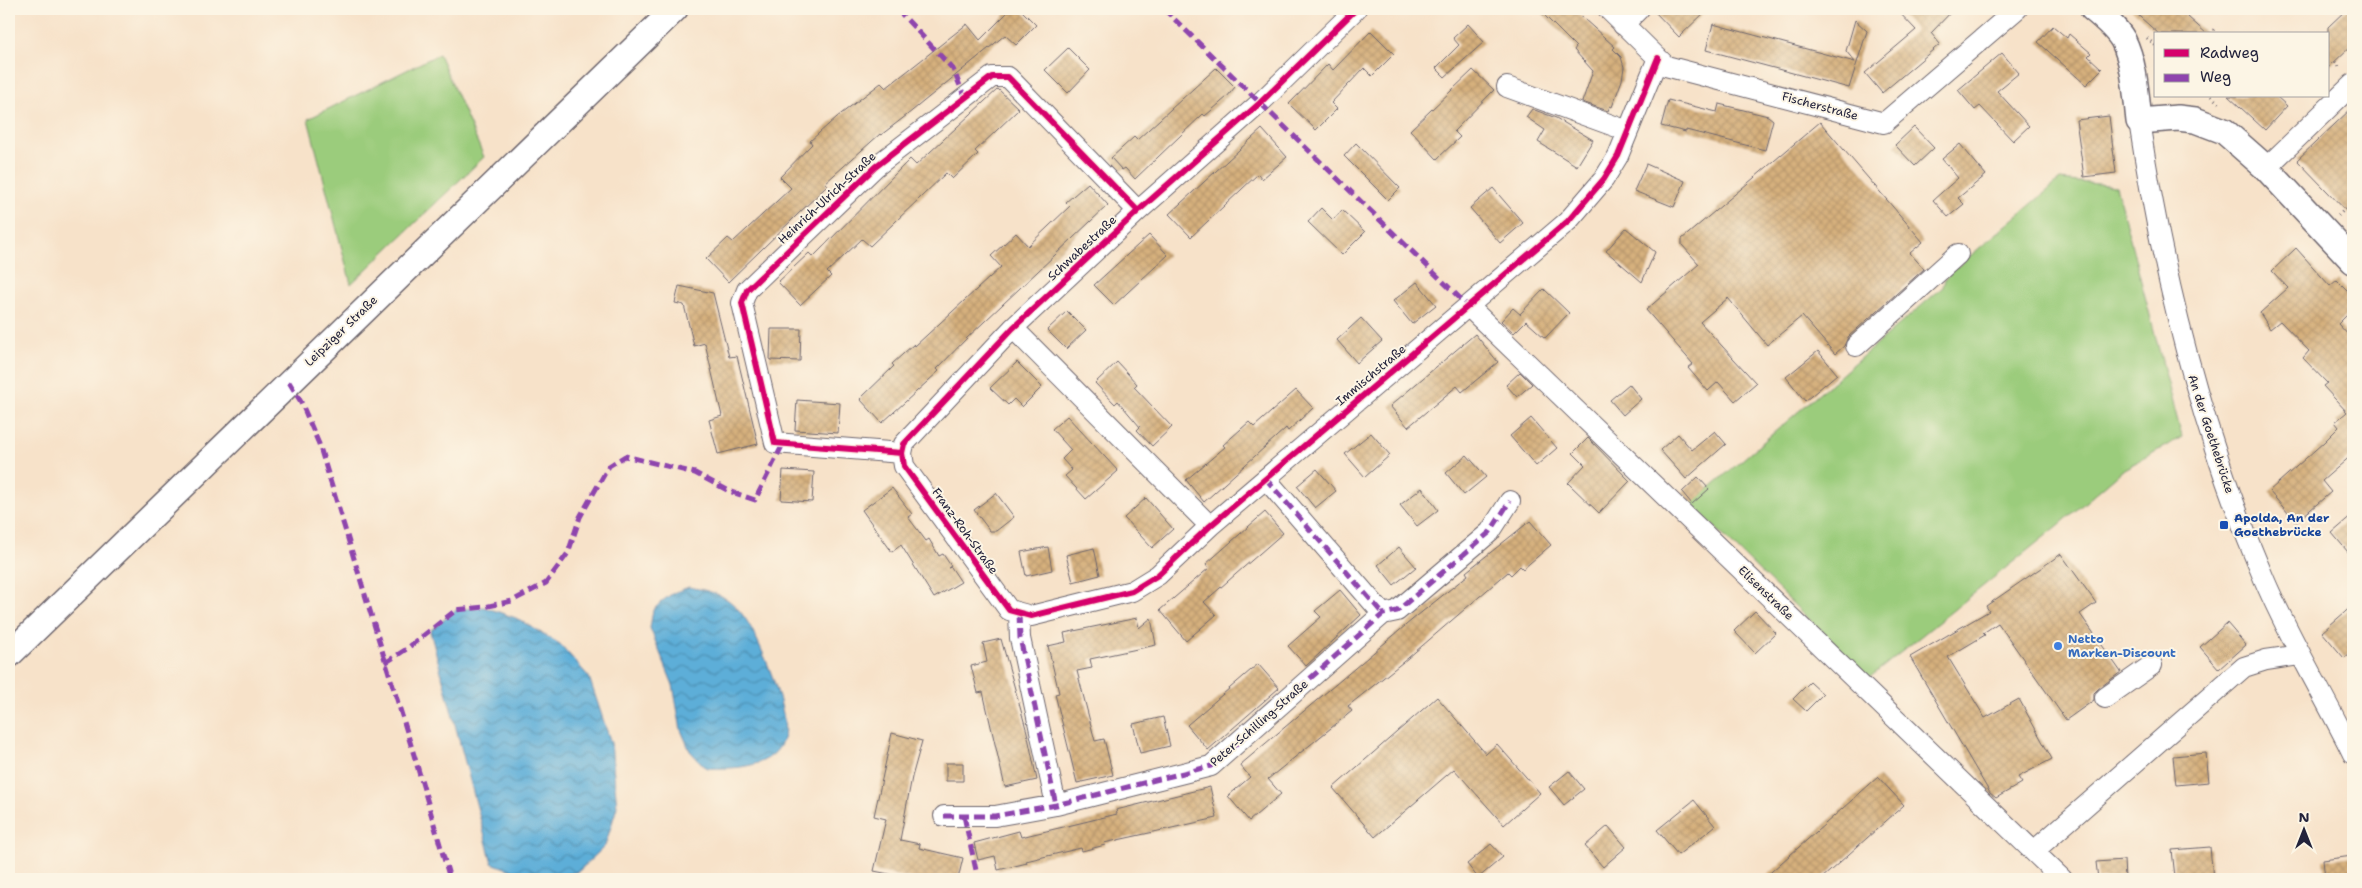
<svg xmlns="http://www.w3.org/2000/svg" width="2362" height="888" viewBox="0 0 2362 888" font-family="'Shantell Sans',sans-serif">
<defs>
<pattern id="water-waves" width="16" height="10" patternUnits="userSpaceOnUse" patternTransform="scale(1.25)"><rect width="16" height="10" fill="#5daed8"/><path d="M0 5q4-4 8 0t8 0" fill="none" stroke="#4c8db0"/></pattern>
<pattern id="building-cross-hatch" width="8" height="8" patternUnits="userSpaceOnUse" patternTransform="scale(1.25)"><rect width="8" height="8" fill="#d6b07d"/><path d="M0 0l8 8M0 8l8-8" fill="none" stroke="#b7976d"/></pattern>
</defs>
<rect width="100%" height="100%" fill="#fcf5e5"/>
<filter id="ink" filterUnits="userSpaceOnUse"><feTurbulence type="fractalNoise" baseFrequency=".02" numOctaves="2"/><feDisplacementMap in="SourceGraphic" scale="10" xChannelSelector="R" yChannelSelector="G"/><feConvolveMatrix kernelMatrix="1 2 1 2 8 2 1 2 1" color-interpolation-filters="sRGB"/></filter>
<filter id="wash" filterUnits="userSpaceOnUse"><feTurbulence type="fractalNoise" baseFrequency=".0096" numOctaves="4" result="noise"/><feDisplacementMap in="SourceGraphic" scale="20" xChannelSelector="R" yChannelSelector="G"/><feGaussianBlur stdDeviation="1.12" result="paint"/><feColorMatrix in="noise" values="0 0 0 0 0 0 0 0 0 0 0 0 0 0 0 0 0 1.4 0 .05"/><feComposite in="paint" operator="in"/></filter>
<g filter="url(#wash)">
<rect width="100%" height="100%" fill="#f7e2c9"/>
<!-- garden -->
<path fill="#9bcc7b" stroke="#5e775b" d="M439,54l45,103 -133,127 -43,-165z
M2060,180l56,6 66,251 -58,32 -65,56 -190,153 -178,-174 252,-217 2,-8 6,-7z"/>
<!-- water -->
<path fill="url(#water-waves)" stroke="#40688a" d="M689,587c15,3 27,5 39,13 20,14 31,44 40,65 6,16 20,54 16,71 -8,33 -51,33 -78,32l-16,-17 -9,-21 -8,-45 -23,-57 3,-18 8,-8 12,-9z
M484,607l32,11 44,26 29,33 22,66 6,64 -12,39 -27,26 -26,5 -34,-4 -26,-10 -62,-232 26,-21z"/>
<g id="blocks">
<!-- building -->
<path fill="url(#building-cross-hatch)" d="M1011,9h9l16,16 -20,20 -11,-10 -98,80 -26,20 -1,-1 -55,49 3,2 -100,97 -22,-23 22,-21 5,4 58,-54 -11,-11 32,-33 -2,-3 27,-24 44,-34 5,5 81,-64 13,16z
M1538,9h35l42,38 -2,2 8,8 3,10 -2,13 -10,27 -2,-1 -2,5 -26,-9 11,-31 -19,-21 2,-3z
M1652,9h56l-29,28z
M1896,9h58l-23,24 9,11 -58,49 -17,-20 51,-43z
M2131,9h48l28,25h-48z
M2347,9h6v35l-25,24v-41z
M1855,20l12,11 -18,57 -143,-38 7,-26 142,38 -9,-11z
M1468,24l16,18 -39,35 -9,-9 23,-23 -6,-7z
M2053,26l14,12 2,-4 22,19 -3,3 14,13 -16,16 -48,-43z
M1371,31l23,23 -22,22 -8,-8 -33,35 6,6 -21,21 -27,-26 39,-40 5,6z
M1068,48l22,22 -22,23 -23,-23z
M2002,53l17,20 -22,18 32,35 -16,15 -33,-35 -5,4 -17,-20z
M1216,68l19,19 -8,10 -22,19 -2,-2 -68,65 -10,-11 -3,2 -11,-12 23,-21 3,3z
M1473,70l21,20 -40,41 6,6 -23,22 -27,-29z
M998,89l21,20 -44,42 3,3 -26,25 -6,-6 -76,73 -8,-7 -35,33 4,4 -31,29 -22,-23 31,-29 4,4 97,-98 6,6z
M2228,96h48l11,10 -22,24z
M1668,100l49,12 2,-8 49,12 5,4 -8,30 -79,-20v2l-25,-6z
M2353,107v111l-56,-58z
M1532,109l24,9 37,22 -16,26 -39,-24 7,-12 -19,-13z
M2109,116l7,57 -32,4 -8,-57z
M1820,122l103,120 -13,11 14,16 -76,68 -4,9 -9,8 -33,-38 -35,29 -39,-47 -28,24 56,61 -21,18 -17,-19 -10,9 -20,-23 5,-4 -47,-54 53,-46 -17,-19v-6z
M1914,127l20,21 -19,18 -20,-21z
M1262,129l25,28 -25,22 -4,-5 -67,63 -22,-23z
M1356,143l44,45 -12,12 -44,-44z
M1960,144l26,31 -28,23 6,6 -16,13 -15,-17 25,-22 -16,-19z
M1646,164l39,17 -11,26 -40,-16z
M1088,183l20,22 -141,133 -30,31 2,2 -57,52 -22,-24 34,-33 -2,-2 22,-20 1,2 86,-79 -10,-11 25,-23 12,13 42,-40 -4,-4z
M1493,188l30,35 -23,20 -30,-35z
M1321,208l12,12 9,-10 23,22 -23,23 -34,-33z
M1626,228l29,24 -13,30 -36,-31z
M1149,235l19,20 -54,50 -20,-20z
M2296,248l34,38 7,-6 16,16v13l-15,15 15,16v114l-31,27 9,11 -35,30 -27,-31 55,-49 15,-15 -4,-5 12,-10 -24,-26 4,-3 -24,-25 6,-7 -29,-30 -10,8 -10,-16 28,-25 -16,-17z
M1417,282l19,23 -24,19 -19,-23z
M679,286l34,7 16,64 8,-1 21,88 -40,10 -9,-34 13,-4 -17,-73 -11,3 -10,-41 -9,-2z
M1544,289l25,24 -24,25 -19,-17 -12,12 -13,-12 12,-13 8,7 -1,-1z
M1067,311l19,19 -20,19 -19,-19z
M1361,318l21,23 -25,22 -20,-23z
M771,329h30l-1,32 -30,-1z
M1475,334l23,28 -36,30 -5,-6 -49,41 -18,-21z
M1818,351l19,23 -32,27 -19,-24z
M1017,362l25,25 -20,20 -8,-8 -6,6 -18,-17z
M1117,362l20,22 -3,3 38,40 -20,19 -15,-16 3,-3 -22,-26 -3,3 -20,-21z
M1520,372l12,12 -15,13 -11,-12z
M1629,384l12,15 -18,16 -13,-15z
M1296,390l17,18 -25,23 -2,-3 -82,74 -18,-22 39,-33 -2,-2 26,-23 5,5z
M797,400l43,3 -2,30 -43,-3z
M1067,416l51,55 -32,28 -21,-23 7,-6 -10,-11 9,-9 -19,-21z
M1531,418l26,30 -21,18 -26,-30z
M1715,431l11,13 -40,35 -26,-29 18,-16 14,16z
M1371,433l19,22 -25,22 -20,-23z
M1588,438l42,43 -31,32 -31,-30 17,-18 -12,-12z
M1467,455l19,22 -22,18 -18,-22z
M1317,469l19,22 -21,17 -18,-22z
M783,470l31,2 -2,30 -31,-2z
M1698,477l11,12 -17,15 -10,-12z
M892,488l20,26 -4,3 18,24 3,-2 10,17 4,-2 8,12 -3,2 3,-1 10,15 -27,16 -33,-53 -9,7 -30,-42z
M1422,488l16,22 -21,16 -17,-21z
M996,493l18,24 -18,14h-6l-16,-21z
M1146,498l27,31 -21,19 -28,-30z
M1265,512l18,21 -79,69 12,13 -30,26 -26,-31 49,-42 -3,-4z
M2353,515v43l-21,-25z
M1530,521l21,24 -28,24 -3,-3 -9,9 -3,-3 -100,86 -60,48 4,5 -84,68 13,15 -32,27 -21,-25 22,-19 -10,-12 172,-145 56,-45 -2,-3z
M1048,547l4,23 -26,6 -5,-24z
M1399,547l17,20 -22,18 -16,-20z
M1094,548l6,27 -27,7 -7,-27z
M2061,554l35,49 -16,11 41,58 -23,17 -4,4v7l-28,20 -68,-97 -15,10 2,2 -37,22 37,61 34,-19 33,60 -34,18 4,6 -26,15 -6,-5 -80,-136 79,-46 -3,-5z
M1340,590l21,25 -55,51 -18,-20 33,-29 -6,-6z
M2353,605v46l-9,7 -22,-26z
M1755,611l21,22 -21,20 -21,-22z
M1137,618l2,10 12,-10 5,27 -66,14 2,9 -15,3 18,70 9,-2 9,36 -36,8 -22,-89 4,-1 -11,-47 18,-4 -2,-9z
M2227,623l19,22 -27,24 -19,-22z
M1001,639l26,93 10,48 -32,7 -22,-95 -5,1 -7,-27 16,-4 -4,-19z
M1258,664l21,24 -71,62 -21,-25z
M1810,682l13,12 -17,17 -13,-12z
M1437,697l49,57 11,-10 43,49 -36,32 -50,-56 -79,68 -42,-49z
M1163,717l7,29 -30,7 -7,-29z
M892,733l30,8 -10,36 -12,63 20,4 -1,4 44,10 -5,21h-44l-40,-8 12,-52 -12,-3z
M2206,753l3,29 -33,3 -3,-29z
M946,763h17v18h-17z
M1569,771l15,18 -20,16 -15,-18z
M1878,777l26,28 -83,74h-58z
M1210,787l7,31 -113,25 1,2 -23,6 -1,-3 -55,13 1,2 -29,7 -3,-14 -17,4 -4,-17 45,-12 2,6 55,-13 41,-10 -1,-4z
M1694,800l21,26 -37,29 -21,-25z
M1608,826l18,21 -23,20 -18,-21z
M1491,844l12,13 -25,21 -11,-14z
M2210,847l3,32h-21l-1,-4 -16,2 -3,-27z
M2352,856l1,23h-28l-2,-19z
M2124,860l1,19h-27l-2,-17z"/>
</g>
</g>
<g filter="url(#ink)">
<use href="#blocks" fill-opacity="0" stroke="#6d656d" stroke-width="1"/>
<g fill="none" stroke-linecap="round" stroke-linejoin="round">
<!-- minor casing -->
<g stroke="#6d656d" stroke-width="22">
<path id="minor" d="M1356,9l-96,94 -122,108 -125,117 -109,116 -2,9 2,13 105,144 22,6 101,-25 26,-16 52,-49 358,-305 36,-42 14,-23 40,-98
M1608,9l58,57 218,57 133,-114
M1623,25l16,-16
M1507,87l121,44
M2139,121c24,158 62,311 125,458 26,61 60,116 89,175
M2266,168l87,-84
M1469,307l593,572
M1013,328l197,198
M1856,346l102,-92
M902,453l-127,-10 -33,-140 5,-13 128,-123 117,-90h16l130,134
M1266,479l117,135
M1019,614l1,24 36,167
M2105,698l47,-33
M944,816h51l61,-11 155,-39 172,-152 14,-3 93,-79 20,-31
M2034,851l210,-184 22,-7 33,-5"/>
</g>
<!-- major casing -->
<g stroke="#6d656d" stroke-width="28">
<path id="major" d="M2093,9c11,9 23,19 30,31 12,24 13,55 16,81l39,-3 17,2 29,11 42,37 87,93
M9,655l666,-646"/>
</g>
<!-- path -->
<path stroke="#6d656d" stroke-width="3" stroke-dasharray="1 4" stroke-linecap="butt" d="M2210,34l5,-6
M2147,38l9,8
M2335,62l6,7
M2211,96l9,8
M2338,216l7,-7"/>
<!-- minor -->
<use href="#minor" stroke="#fff" stroke-width="20"/>
<!-- major -->
<use href="#major" stroke="#fff" stroke-width="25"/>
<!-- quiet -->
<path stroke="#8e44ad" stroke-width="5" stroke-dasharray="10 5" stroke-linecap="butt" d="M897,9l56,60 12,29
M1164,9l305,298
M289,382l12,20 18,42 95,311 36,124
M1266,479l117,135
M1019,614l1,24 36,167
M385,663l20,-13 51,-40 28,-3 28,-6 34,-18 22,-30 12,-36 29,-51 16,-10 70,17 34,18 26,9 28,-56
M944,816h51l61,-11 155,-39 172,-152 14,-3 93,-79 20,-31
M964,816l14,63"/>
<!-- cycleway casing -->
<g stroke="#fcf5e5" stroke-width="9">
<path id="cycleway" d="M1356,9l-96,94 -122,108 -125,117 -109,116 -2,9 2,13 105,144 22,6 101,-25 26,-16 52,-49 358,-305 36,-42 14,-23 40,-98
M902,453l-127,-10 -33,-140 5,-13 128,-123 117,-90h16l130,134"/>
</g>
<!-- cycleway -->
<use href="#cycleway" stroke="#d6006c" stroke-width="6"/>
</g>
</g>
<!-- markers -->
<rect fill="#1a4fb4" stroke="#fcf5e5" stroke-width="2" x="2219" y="520" width="10" height="10" rx="2.5"/>
<circle fill="#3f7fe0" stroke="#fcf5e5" stroke-width="2" cx="2058" cy="646" r="5"/>
<g text-anchor="middle" dominant-baseline="central" stroke-width="4" stroke-linejoin="round" paint-order="stroke">
<!-- street labels -->
<g font-size="12" fill="#22223b" stroke="#fcf5e5">
<text transform="translate(1820 106) rotate(15)">Fischerstraße</text>
<text transform="translate(827 198) rotate(-43)">Heinrich-Ulrich-Straße</text>
<text transform="translate(1082 248) rotate(-43)">Schwabestraße</text>
<text transform="translate(341 331) rotate(-44)">Leipziger Straße</text>
<text transform="translate(1371 375) rotate(-40)">Immischstraße</text>
<text transform="translate(2211 434) rotate(72)">An der Goethebrücke</text>
<text transform="translate(965 531) rotate(54)">Franz-Roh-Straße</text>
<text transform="translate(1766 593) rotate(44)">Elisenstraße</text>
<text transform="translate(1259 723) rotate(-41)">Peter-Schilling-Straße</text>
</g>
<!-- transit labels -->
<g font-size="12" font-weight="bold" fill="#164399" stroke="#fcf5e5" text-anchor="start">
<text x="2234" y="518">Apolda, An der<tspan x="2234" dy="14">Goethebrücke</tspan></text>
</g>
<!-- shop labels -->
<g font-size="12" font-weight="bold" fill="#366cbe" stroke="#fcf5e5" text-anchor="start">
<text x="2068" y="639">Netto<tspan x="2068" dy="14">Marken-Discount</tspan></text>
</g>
</g>
<!-- margin -->
<rect width="2362" height="888" fill="none" stroke="#fcf5e5" stroke-width="30"/>
<!-- legend -->
<rect x="2154" y="32" width="175" height="65" fill="#fcf5e5" stroke="#a5a1a1"/>
<rect x="2164" y="49" width="25" height="8" fill="#d6006c" stroke="#a5a1a1"/>
<text x="2200" y="58" font-size="15" fill="#22223b">Radweg</text>
<rect x="2164" y="74" width="25" height="8" fill="#8e44ad" stroke="#a5a1a1"/>
<text x="2200" y="82" font-size="15" fill="#22223b">Weg</text>
<!-- north arrow -->
<g transform="translate(2304 830)" stroke="#fcf5e5" stroke-width="4" paint-order="stroke">
<path d="M0-4L9 19L0 12L-9 19Z" fill="#22223b"/>
<text y="-8" font-size="14" font-weight="bold" text-anchor="middle" fill="#22223b">N</text>
</g>
</svg>
